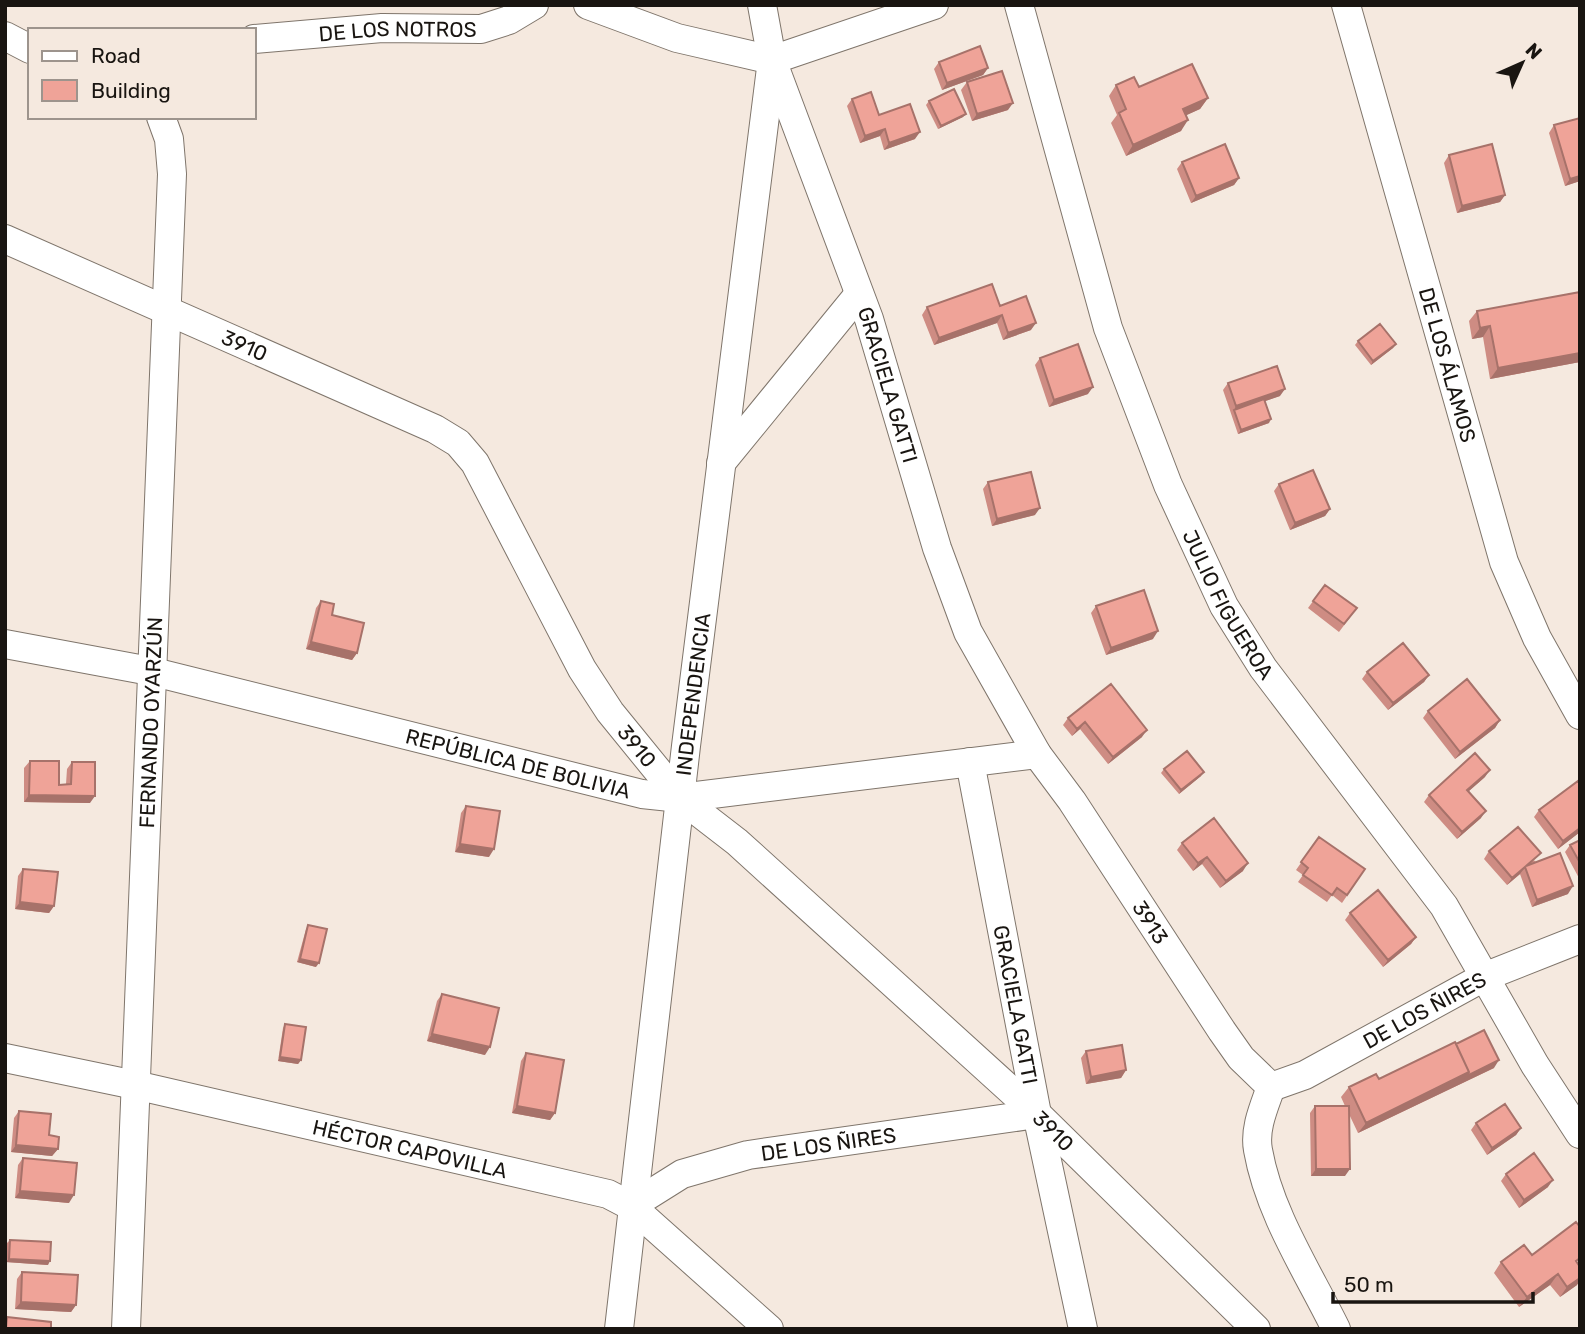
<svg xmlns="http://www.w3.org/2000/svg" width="1585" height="1334" viewBox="0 0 1585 1334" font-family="Rubik,sans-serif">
<rect width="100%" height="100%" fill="#f5e9df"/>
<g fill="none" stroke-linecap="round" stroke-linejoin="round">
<!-- minor casing -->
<g stroke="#7f756b" stroke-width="30">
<g id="minor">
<path d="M588,5l89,33 95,22 162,-55"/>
<path id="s1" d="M762,5l10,55 97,259 68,229 31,84 69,122 35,47 150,230 19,27 30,29"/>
<path id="s2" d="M1019,5l89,323 60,157 56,121 39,62 181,238 91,159 45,69"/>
<path id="s3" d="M1346,5l158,557 33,76 43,77"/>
<path d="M5,36l25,13"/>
<path id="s4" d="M254,39l128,-11 99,1 28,-9 25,-15"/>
<path id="s5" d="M5,239l430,190 23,14 17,20 107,206 28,43 70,86 57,44 300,272 219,215"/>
<path d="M721,463l138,-169"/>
<path id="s6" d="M5,644l145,27 492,123 38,4 357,-44"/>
<path id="s7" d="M970,762l67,352 46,215"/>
<path id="s8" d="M5,1058l130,27 473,109 23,12 138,123"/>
<path id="s9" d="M1271,1087l34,-12 179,-98 96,-38"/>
<path d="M1271,1087c-7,20 -17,42 -13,63 11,63 50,122 78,179"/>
<path id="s10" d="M631,1206l51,-32 66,-19 289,-41"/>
<path id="s11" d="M126,1329l46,-1155 -3,-35 -8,-22"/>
<path id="s12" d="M619,1329l67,-583 86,-686"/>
</g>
</g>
<!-- minor -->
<use href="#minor" stroke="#fff" stroke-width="28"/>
</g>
<!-- wall -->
<path fill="#ce8c83" d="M939,62l49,6 -5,7 -41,15 -8,-21z
M967,82l41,28 -36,11 -11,-31z
M1116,85l23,2 69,11 -8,11 -14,6 -5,16 -55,25 -15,-33 6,-8 -8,-19z
M852,99l27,16 36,24 -31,11 -4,-14 -20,7 -13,-37z
M929,101l34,16 -25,12 -12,-24z
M1554,125l26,56 -15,5 -16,-53z
M1449,155l56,40 -5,7 -43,11 -13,-50z
M1182,162l57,16 -5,7 -43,18 -14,-34z
M1580,292v70l-90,17 -7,-42 -11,2 -3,-18 8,-10z
M1000,306l31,24 -28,10 -6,-17 -63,22 -12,-30 5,-8z
M1358,341l38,3 -3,4 -22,17 -16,-20z
M1040,358l48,36 -39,13 -14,-42z
M1228,383l52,13 -15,5 4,22 -31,11 -15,-44z
M988,482l47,33 -43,11 -9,-37z
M1279,484l51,25 -5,7 -35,14 -16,-39z
M1325,585l32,23 -18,24 -31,-24z
M321,601l36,52 -5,7 -46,-11 10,-41z
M1096,606l57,33 -47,16 -15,-42z
M1367,672l62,3 -5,7 -36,28 -26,-31z
M1428,711l72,9 -5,8 -40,31 -32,-41z
M1068,718l74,19 -34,27 -28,-35 -8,7 -9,-11z
M30,761l29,24 7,-1 1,-15 5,-7 18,41 -66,-1v-34z
M1164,769l37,7 -22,18 -18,-21z
M1485,777l-16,14 12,27 -24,21 -33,-37 5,-7z
M466,806l23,51 -34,-5 6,-39z
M1539,810l41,22 -22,17 -24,-32z
M1319,837l46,32 -23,34 -10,-8 -5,7 -29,-20 5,-7 -7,-5z
M1580,840v40l-15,-28 5,-7z
M1182,843l61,28 -23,17 -18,-24 -9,7 -16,-21z
M1489,851l47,10 -4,3 36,30 -36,13 -12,-33 -13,11 -23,-26z
M23,869l31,37 -5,7 -34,-4 3,-33z
M1350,913l66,24 -5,7 -28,23 -38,-47z
M308,925l8,42 -19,-5 9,-33z
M442,994l43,61 -58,-14 10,-40z
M285,1024l16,36 -3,4 -20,-3 5,-33z
M1456,1044l38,24 -136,65 -9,-19 -4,62h-34l-1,-63 5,-7h30l-4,-9 8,-10 30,-8z
M1086,1051l40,19 -5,8 -35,6 -5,-26z
M526,1053l29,60 -5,7 -38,-7 9,-52z
M19,1111l30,24 9,14 -6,7 -41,-4 3,-34z
M1476,1123l45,5 -5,7 -29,20 -16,-25z
M23,1158l46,45 -54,-5 3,-33z
M1506,1174l42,13 -29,21 -18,-27z
M10,1240l38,25 -42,-3 1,-19z
M1532,1255l46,9 -1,21 -17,12 -10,-12 -31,22 -25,-34 7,-11z
M22,1272l54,33 -5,7 -56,-3 2,-30z"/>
<!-- shaded-wall -->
<path fill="#a7726a" d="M988,68l-5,7 -41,15 5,-7z
M1208,98l-8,11 -24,11 7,-11z
M1013,103l-5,7 -36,11 5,-7z
M966,114l-3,3 -25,12 3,-3z
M1188,120l-7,11 -55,25 7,-11z
M885,129l-5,7 -20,7 5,-7z
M920,132l-5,7 -31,11 5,-7z
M1580,176v5l-15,5 5,-7z
M1239,178l-5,7 -43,18 5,-7z
M1505,195l-5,7 -43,11 5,-7z
M1002,315l-5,8 -63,22 5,-7z
M1036,323l-5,7 -28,10 5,-7z
M1490,326l-7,11 -11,2 8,-11z
M1396,344l-3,4 -22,17 2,-4z
M1580,352v10l-90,17 8,-11z
M1093,387l-5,7 -39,13 5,-7z
M1285,389l-5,7 -46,16v-2l2,-4z
M1271,419l-2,4 -31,11 3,-4z
M1040,508l-5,7 -43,11 5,-7z
M1330,509l-5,7 -35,14 5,-7z
M1158,631l-5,8 -47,16 5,-7z
M311,642l46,11 -5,7 -46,-11z
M1429,675l-5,7 -36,28 5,-7z
M1500,720l-5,8 -40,31 5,-7z
M1085,722l-5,7 -8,7 5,-7z
M1147,730l-5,7 -34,27 5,-7z
M1490,770l-5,7 -23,20 5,-7z
M1204,772l-3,4 -22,18 2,-4z
M29,795l66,1 -5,7 -66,-1z
M1486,811l-5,7 -24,21 5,-7z
M1580,828v4l-22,17 5,-8z
M460,844l34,5 -5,8 -34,-5z
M1207,857l-5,7 -9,7 5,-8z
M1248,863l-5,8 -23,17 6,-7z
M1525,867l-5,7 -13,11 5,-7z
M1573,886l-5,8 -36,13 5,-7z
M20,902l34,4 -5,7 -34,-4z
M1416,937l-5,7 -28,23 5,-7z
M300,959l19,4 -3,4 -19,-5z
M432,1034l58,13 -5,8 -58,-14z
M280,1057l21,3 -3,4 -20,-3z
M1499,1060l-5,8 -136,65 8,-10 103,-51z
M1126,1070l-5,8 -35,6 5,-7z
M517,1106l38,7 -5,7 -38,-7z
M1521,1128l-5,7 -29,20 5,-7z
M16,1145l42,4 -6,7 -41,-4z
M1316,1169h34l-5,7h-34z
M1553,1180l-5,7 -29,21 5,-8z
M20,1191l54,4 -5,8 -54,-5z
M9,1259l41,2 -2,4 -42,-3z
M1558,1274l-8,11 -31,22 8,-10z
M1580,1278v3l-3,4 -17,12 7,-10z
M21,1302l55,3 -5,7 -56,-3z"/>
<!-- building -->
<path fill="#efa398" stroke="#a7726a" stroke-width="2" d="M980,46l8,22 -41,15 -8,-21z
M1192,64l16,34 -25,11 5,11 -55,25 -14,-32 7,-4 -10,-24 18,-8 5,10z
M1002,71l11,32 -36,11 -10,-32z
M954,89l12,25 -25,12 -12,-25z
M871,92l8,23 31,-11 10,28 -31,11 -4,-14 -20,7 -13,-37z
M1580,118v58l-10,3 -16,-54z
M1225,144l14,34 -43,18 -14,-34z
M1492,144l13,51 -43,11 -13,-51z
M992,284l8,22 26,-10 10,27 -28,10 -6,-18 -63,23 -12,-31z
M1580,292v61l-82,15 -8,-42 -10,2 -3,-17z
M1380,324l16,20 -23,17 -15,-20z
M1078,344l15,43 -39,13 -14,-42z
M1277,366l8,23 -49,17 -8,-23z
M1264,399l7,20 -30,11 -7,-20z
M1313,470l17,39 -35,14 -16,-39z
M1031,472l9,36 -43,11 -9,-37z
M1325,585l32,23 -13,16 -31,-23z
M1144,590l14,41 -47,17 -15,-42z
M321,601l13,3 -2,11 32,8 -7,30 -46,-11z
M1403,643l26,32 -36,28 -26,-31z
M1467,679l33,41 -40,32 -32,-41z
M1111,684l36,46 -34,27 -28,-35 -8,7 -9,-11z
M1187,751l17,21 -23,18 -17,-21z
M1475,753l15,17 -23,20 19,21 -24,21 -33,-37z
M30,761h29v24l12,-1 1,-22h23v34l-66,-1z
M1578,781l2,3v44l-17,13 -24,-31z
M466,806l34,5 -6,38 -34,-5z
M1214,818l34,45 -22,18 -19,-24 -9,6 -16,-20z
M1518,827l23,26 -15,13 34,-13 13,33 -36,14 -12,-33 -13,11 -23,-27z
M1319,837l46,32 -18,26 -10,-7 -5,7 -29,-20 5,-7 -7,-6z
M1580,840v23l-10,-18z
M23,869l35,3 -4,34 -34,-4z
M1378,890l38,47 -28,23 -38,-47z
M308,925l19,4 -8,34 -19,-4z
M442,994l57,14 -9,39 -58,-13z
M285,1024l21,3 -5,33 -21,-3z
M1484,1030l15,30 -32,16 2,-4 -13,-28z
M1455,1042l14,30 -103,51 -17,-36 27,-13 3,5z
M1122,1045l4,25 -35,7 -5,-26z
M526,1053l38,7 -9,53 -38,-7z
M1505,1104l16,24 -29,20 -16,-25z
M1315,1106h34l1,63h-34z
M19,1111l32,3 -2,21 10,2 -1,12 -42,-4z
M1534,1153l19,27 -29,20 -18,-26z
M23,1158l54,5 -3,32 -54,-4z
M1576,1222l4,5v31l-4,3 4,6v11l-13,9 -9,-13 -31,23 -26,-35 23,-17 8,10z
M10,1240l41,2 -1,19 -41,-2z
M22,1272l56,3 -2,30 -55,-3z
M7,1317l44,5v7h-45z"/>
<g text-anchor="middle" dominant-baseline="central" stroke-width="7" stroke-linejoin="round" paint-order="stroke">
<!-- street labels -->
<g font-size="21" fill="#191511" stroke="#f5e9df">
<text stroke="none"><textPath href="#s4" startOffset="144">DE LOS NOTROS</textPath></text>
<text stroke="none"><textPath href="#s5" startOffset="262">3910</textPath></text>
<text stroke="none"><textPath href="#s3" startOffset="374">DE LOS ÁLAMOS</textPath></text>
<text stroke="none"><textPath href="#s1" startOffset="401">GRACIELA GATTI</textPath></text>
<text stroke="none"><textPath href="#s2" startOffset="637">JULIO FIGUEROA</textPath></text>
<text stroke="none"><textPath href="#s12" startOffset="639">INDEPENDENCIA</textPath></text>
<text stroke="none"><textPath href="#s11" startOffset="607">FERNANDO OYARZÚN</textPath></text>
<text stroke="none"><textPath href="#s5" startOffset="850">3910</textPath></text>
<text stroke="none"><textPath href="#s6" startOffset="527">REPÚBLICA DE BOLIVIA</textPath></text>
<text stroke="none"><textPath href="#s1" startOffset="1004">3913</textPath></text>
<text stroke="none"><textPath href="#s7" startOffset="247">GRACIELA GATTI</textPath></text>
<text stroke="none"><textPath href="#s9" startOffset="172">DE LOS ÑIRES</textPath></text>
<text stroke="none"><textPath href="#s5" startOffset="1418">3910</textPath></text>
<text stroke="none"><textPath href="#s10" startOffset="210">DE LOS ÑIRES</textPath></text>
<text stroke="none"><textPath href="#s8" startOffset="415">HÉCTOR CAPOVILLA</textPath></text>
</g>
</g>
<!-- border -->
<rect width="1585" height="1334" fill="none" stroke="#191511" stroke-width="14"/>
<!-- legend -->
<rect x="28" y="28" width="228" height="91" fill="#f5e9df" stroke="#9d948d" stroke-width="2"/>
<rect x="42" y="51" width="35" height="10" fill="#ffffff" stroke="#9d948d" stroke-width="2"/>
<text x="91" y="63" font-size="21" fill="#191511">Road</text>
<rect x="42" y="80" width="35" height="21" fill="#efa398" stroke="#9d948d" stroke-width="2"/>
<text x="91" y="98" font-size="21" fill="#191511">Building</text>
<!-- north arrow -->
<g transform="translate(1522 63) rotate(45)" stroke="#f5e9df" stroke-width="5" paint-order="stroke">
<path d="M0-5L12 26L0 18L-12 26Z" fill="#191511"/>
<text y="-10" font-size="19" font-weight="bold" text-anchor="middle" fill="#191511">N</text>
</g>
<!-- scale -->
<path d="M1333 1292v10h200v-10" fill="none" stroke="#191511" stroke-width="3.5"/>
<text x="1344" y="1292" font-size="21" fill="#191511" stroke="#f5e9df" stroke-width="5" paint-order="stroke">50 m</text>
</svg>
